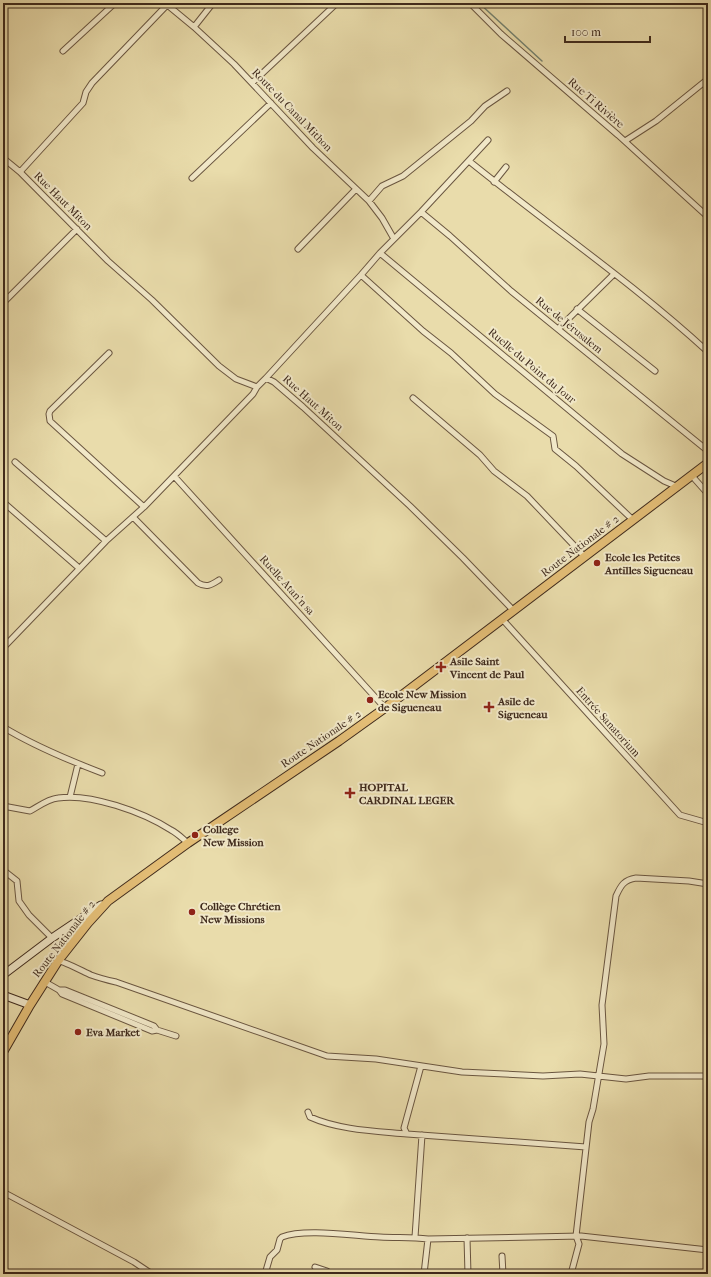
<svg xmlns="http://www.w3.org/2000/svg" width="711" height="1277" viewBox="0 0 711 1277" font-family="'IM FELL French Canon',serif">
<rect width="100%" height="100%" fill="#e9dcab"/>
<filter id="stains"><feTurbulence type="fractalNoise" baseFrequency=".005" numOctaves="4"/><feColorMatrix values="0 0 0 0 .2 0 0 0 0 .09 0 0 0 0 .02 0 0 0 .5 -.17"/></filter>
<radialGradient id="worn" r=".72"><stop offset=".6" stop-color="#630" stop-opacity="0"/><stop offset="1" stop-color="#630" stop-opacity=".3"/></radialGradient>
<g fill="none" stroke-linecap="round" stroke-linejoin="round">
<!-- stream -->
<path stroke="#748270" stroke-width="1.5" d="M479,3l63,58"/>
<!-- minor casing -->
<g stroke="#6a5640" stroke-width="7">
<path id="minor" d="M165,3l29,24 40,37 79,84 56,53 13,17 12,21
M470,3l31,31 117,101 90,82
M194,27l19,-24
M63,51l52,-48
M252,83l85,-80
M625,141l31,-20 52,-42
M3,158l17,14 88,89 44,39 67,66 17,13 21,8 9,-9 8,4 29,25 107,99 53,52 51,53
M469,161c79,64 164,122 239,191
M20,172l63,-69 3,-11 6,-9 75,-78
M192,178l79,-75
M494,182l12,-15
M369,201l13,-15 21,-10 68,-55 14,-15 22,-15
M421,212l29,24 61,55 197,160
M298,249l58,-60
M380,253l242,201 42,27 14,6
M361,275l62,56 28,22 44,41 58,42 2,13 21,17 57,54
M3,303l74,-74
M577,309l78,62
M558,329l56,-55
M109,353l-59,58 -1,3 1,7 94,86
M266,378l95,-103 19,-22 41,-41 67,-72
M413,398l67,57 14,16 33,25 58,61
M15,462l91,79
M174,476l211,232
M692,476l16,18
M3,502l76,66
M133,517l65,66c9,5 13,2 21,-3
M503,620l177,195 28,8
M3,648l103,-107 38,-34 109,-113 4,-7
M3,727c31,19 65,33 99,46
M70,797l8,-33
M3,806l27,5c9,-5 18,-12 28,-13 32,-5 85,14 113,32 6,3 11,8 17,13
M3,870l14,11 2,20 10,14 23,23
M58,961c6,0 26,11 33,14 8,3 16,5 25,7l211,74 49,3 86,13 81,4 37,-2 46,5 23,-3h59
M45,982l14,8 3,4 90,37 5,-1 19,6
M59,990h6l89,36 3,4
M421,1066l-17,62 3,6 179,13
M308,1112l2,5c29,13 65,14 97,17
M3,1192l131,70 18,12
M415,1237l7,-102
M467,1238l1,36
M502,1256l1,18
M315,1267l12,4 4,3
M265,1274l5,-17 7,-7 3,-11 2,-2c23,-9 72,-1 98,0 16,1 32,0 48,2l153,-3 127,14
M424,1274l4,-35
M571,1274l8,-30 -3,-8 13,-114 4,-13 11,-65 -2,-39 14,-109c5,-11 8,-16 20,-18l53,3 19,3"/>
</g>
<!-- secondary casing -->
<g stroke="#3f2a1c" stroke-width="9">
<path id="secondary" d="M3,975l49,-37 49,-33
M3,995l27,10"/>
</g>
<!-- primary casing -->
<g stroke="#3f2a1c" stroke-width="10">
<path id="primary" d="M3,1052l27,-47 28,-44 30,-38 20,-22 80,-58 151,-102 46,-33 323,-245"/>
</g>
<!-- minor -->
<use href="#minor" stroke="#f1e8c8" stroke-width="5"/>
<!-- secondary -->
<use href="#secondary" stroke="#f1e8c8" stroke-width="7"/>
<!-- primary -->
<use href="#primary" stroke="#e4be76" stroke-width="8"/>
</g>
<!-- markers -->
<g fill="#8f2418" stroke="#f1e8c8" stroke-width="1.5">
<circle cx="597" cy="563" r="4"/>
<path d="M439 661h4v4h4v4h-4v4h-4v-4h-4v-4h4z"/>
<circle cx="370" cy="700" r="4"/>
<path d="M487 701h4v4h4v4h-4v4h-4v-4h-4v-4h4z"/>
<path d="M348 787h4v4h4v4h-4v4h-4v-4h-4v-4h4z"/>
<circle cx="195" cy="835" r="4"/>
<circle cx="192" cy="912" r="4"/>
<circle cx="78" cy="1032" r="4"/>
</g>
<g text-anchor="middle" dominant-baseline="central" stroke-width="4" stroke-linejoin="round" paint-order="stroke">
<!-- street labels -->
<g font-size="11" fill="#3f2a1c" stroke="#f1e8c8">
<text transform="translate(596 103) rotate(41)">Rue Ti Rivière</text>
<text transform="translate(292 110) rotate(46)">Route du Canal Mithon</text>
<text transform="translate(63 201) rotate(45)">Rue Haut Miton</text>
<text transform="translate(569 325) rotate(39)">Rue de Jérusalem</text>
<text transform="translate(532 366) rotate(40)">Ruelle du Point du Jour</text>
<text transform="translate(313 403) rotate(42)">Rue Haut Miton</text>
<text transform="translate(580 546) rotate(-37)">Route Nationale # 2</text>
<text transform="translate(287 585) rotate(48)">Ruelle Atan'n sa</text>
<text transform="translate(608 722) rotate(48)">Entrée Sanatorium</text>
<text transform="translate(321 739) rotate(-34)">Route Nationale # 2</text>
<text transform="translate(64 939) rotate(-52)">Route Nationale # 2</text>
</g>
<!-- poi labels -->
<g font-size="11" font-weight="bold" fill="#3f2a1c" stroke="#f1e8c8" text-anchor="start">
<text x="605" y="557">Ecole les Petites<tspan x="605" dy="13">Antilles Sigueneau</tspan></text>
<text x="450" y="661">Asile Saint<tspan x="450" dy="13">Vincent de Paul</tspan></text>
<text x="378" y="694">Ecole New Mission<tspan x="378" dy="13">de Sigueneau</tspan></text>
<text x="498" y="701">Asile de<tspan x="498" dy="13">Sigueneau</tspan></text>
<text x="359" y="787">HOPITAL<tspan x="359" dy="13">CARDINAL LEGER</tspan></text>
<text x="203" y="829">College<tspan x="203" dy="13">New Mission</tspan></text>
<text x="200" y="906">Collège Chrétien<tspan x="200" dy="13">New Missions</tspan></text>
<text x="86" y="1032">Eva Market</text>
</g>
</g>
<!-- margin -->
<rect width="711" height="1277" fill="none" stroke="#e9dcab" stroke-width="16"/>
<rect x="4" y="4" width="703" height="1269" fill="none" stroke="#3f2a1c" stroke-width="2"/>
<rect x="8" y="8" width="695" height="1261" fill="none" stroke="#3f2a1c"/>
<!-- scale -->
<path d="M565 36v6h85v-6" fill="none" stroke="#3f2a1c" stroke-width="2"/>
<text x="571" y="36" font-size="12" fill="#3f2a1c" stroke="#f1e8c8" stroke-width="3" paint-order="stroke">100 m</text>
<rect width="100%" height="100%" filter="url(#stains)"/>
<rect width="100%" height="100%" fill="url(#worn)"/>
</svg>
